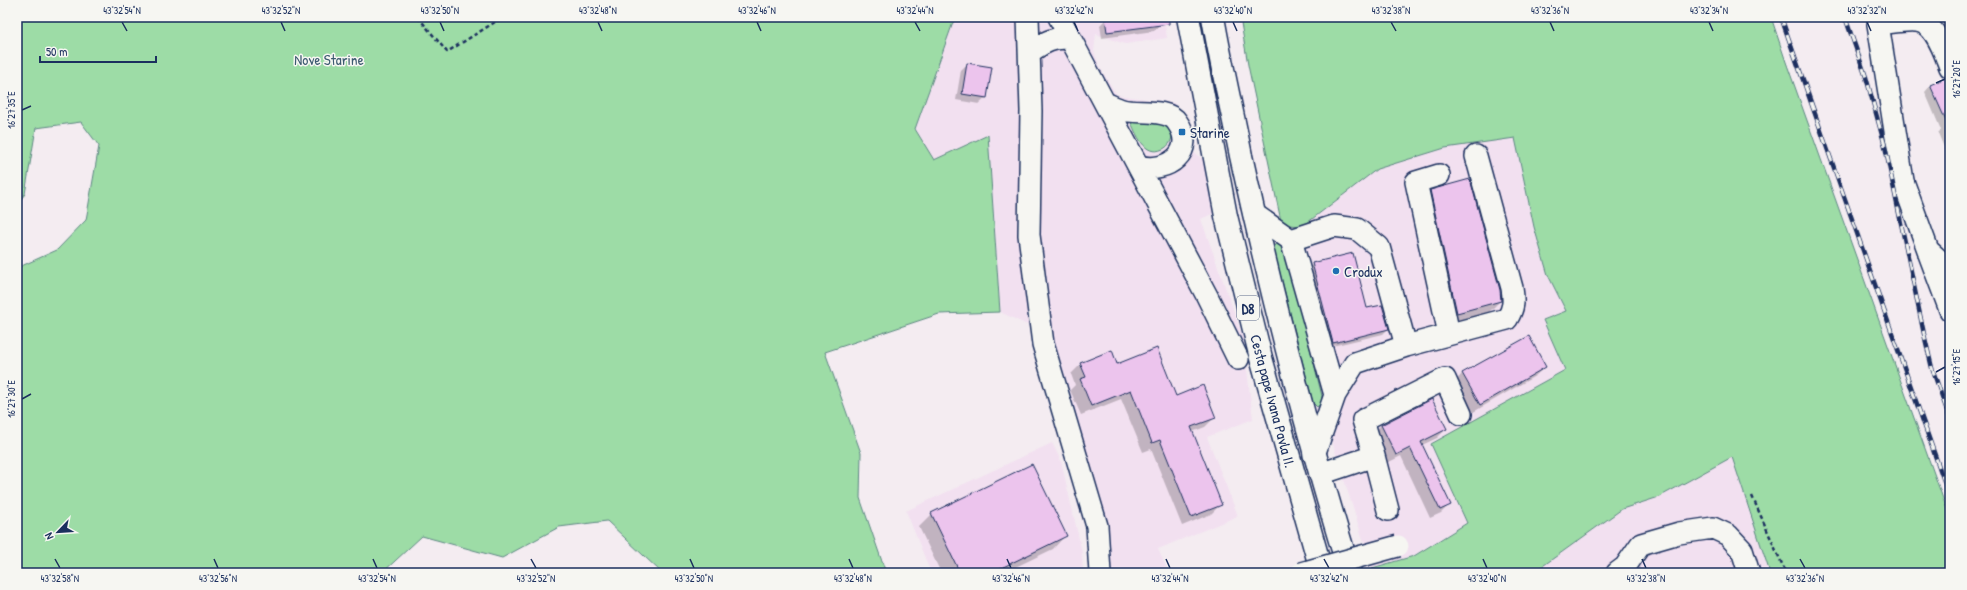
<svg xmlns="http://www.w3.org/2000/svg" width="1967" height="590" viewBox="0 0 1967 590" font-family="'Patrick Hand',sans-serif">
<rect width="100%" height="100%" fill="#f4ecf1"/>
<filter id="ink" filterUnits="userSpaceOnUse"><feTurbulence type="fractalNoise" baseFrequency=".025" numOctaves="2"/><feDisplacementMap in="SourceGraphic" scale="8" xChannelSelector="R" yChannelSelector="G"/><feConvolveMatrix kernelMatrix="1 2 1 2 8 2 1 2 1" color-interpolation-filters="sRGB"/></filter>
<g filter="url(#ink)">
<!-- built -->
<path fill="#f2e0f0" d="M955,17h209l3,21 -42,6 -29,-10 -2,17 6,17 17,27 57,8 13,20 2,26 16,12 11,51 -15,7 42,118 10,82 -46,18 31,79 -80,33 9,20 -61,2 -55,-235 -51,-24 -12,-177 -54,25 -19,-31z
M1515,138l19,89 14,48 18,36 -23,9 22,50 -134,74 36,79 -53,33 -42,12 -39,-123 -19,-36 -41,-163 8,-25 22,5 74,-57 68,-21z
M1052,443l9,18 21,91 1,21h-152l-25,-62z
M1732,456l38,117h-237l89,-64 37,-12z"/>
<!-- green -->
<path fill="#9ddca6" stroke="#5c8682" d="M17,17h938l-40,112 19,31 54,-25 12,177 -61,2 -114,38 36,101 -1,45 26,75h-224l-55,-52 -48,6 -57,31 -80,-22 -40,37h-365v-305l40,-18 29,-30 13,-74 -18,-24 -45,6 -11,66 -8,10z
M1240,17h531l15,45 164,456v55h-180l-38,-116 -73,40 -37,12 -89,64h-160l-1,-5 42,-12 53,-33 -36,-79 134,-74 -22,-50 23,-9 -18,-36 -14,-48 -19,-89 -70,10 -68,21 -74,57 -14,-1 -8,-4 -33,-156z
M1130,120h34l8,14c0,7 -3,12 -9,15 -19,9 -27,-16 -33,-29z
M1278,243l8,8 36,145 -1,8 -4,3 -4,-4 -40,-157z"/>
<!-- shadow -->
<path fill="#0003" d="M1120,17h39l1,8 -6,6 -52,7 -2,-13 6,-6z
M967,64l19,34 -7,6 -23,-4 5,-30z
M1950,82v65l-5,3 -7,-17 3,-3 -16,-38 6,-7z
M1431,191l69,110 -13,13 -43,11 -26,-121z
M1313,264l53,46 22,19 -5,5 -55,13 -20,-78z
M1528,337l17,30 -10,9 -65,38 -17,-30 9,-10z
M1081,364l36,1 98,52 -10,10 -13,5 29,72 -10,10 -29,12 -31,-77 -8,3 -22,-53 -40,16 -11,-25 5,-5 -4,-11z
M1381,425l65,4 -9,9 -15,7 28,59 -9,9 -11,5 -29,-62 -14,7 -15,-29z
M932,514l133,22 -12,13 -50,24h-62l-22,-46z"/>
<!-- building -->
<path fill="#ecc4ed" stroke="#1b2f5e" d="M1112,17h57v7l-62,8 -2,-14z
M967,63l25,4 -5,31 -25,-4z
M1946,78l4,1v51l-20,-45z
M1470,179l30,111 1,11 -44,12 -27,-123z
M1353,253l14,55 15,-3 7,24 -56,14 -21,-80z
M1529,336l17,31 -66,38 -18,-32z
M1157,348l19,48 27,-11 13,33 -25,9 31,78 -31,12 -31,-77 -8,3 -21,-53 -40,16 -11,-27 6,-2 -6,-14 32,-13 5,14z
M1432,399l15,30 -26,13 30,63 -11,5 -30,-62 -14,7 -15,-30z
M1032,464l35,72 -76,37h-31l-29,-60z"/>
<g fill="none" stroke-linecap="round" stroke-linejoin="round">
<!-- minor casing -->
<g stroke="#1b2f5e" stroke-width="24">
<path id="minor" d="M1028,17l3,94 -2,124 14,109 54,182 3,47
M1059,17l148,279 31,63
M1030,52c13,-9 24,-16 41,-13
M1950,67c-6,-15 -15,-45 -34,-46 -12,-1 -26,2 -38,3l25,157 25,69 22,20
M1105,103c5,2 11,5 17,7 15,4 46,-2 55,12 21,29 -10,52 -38,44
M1439,175l-23,7 33,152
M1254,214l37,26 44,155 -21,60
M1291,240l43,-14 23,3 22,18 27,99 -51,17 -20,32
M1929,254l21,56
M1406,346l101,-27c7,-11 7,-18 5,-31l-36,-132
M1374,456l-11,-36 82,-41 16,35
M1320,474l54,-18 14,54
M1617,573l8,-6 16,-23 38,-11 34,-5 15,7 14,15 7,23"/>
</g>
<!-- highway casing -->
<g stroke="#1b2f5e" stroke-width="25">
<path id="highway" d="M1188,17l38,199 35,142 61,215
M1213,17c8,47 19,93 28,139 31,141 66,279 109,417"/>
</g>
<!-- path -->
<path stroke="#1b2f5e" stroke-width="2.5" stroke-dasharray="4 3" stroke-linecap="butt" d="M418,17l29,35 56,-35
M1752,496l34,77"/>
<!-- minor -->
<use href="#minor" stroke="#f6f6f2" stroke-width="21"/>
<!-- highway -->
<use href="#highway" stroke="#f6f6f2" stroke-width="22"/>
<!-- rail casing -->
<g stroke="#1b2f5e" stroke-width="4.5">
<path id="rail" d="M1781,17l169,481
M1845,17l21,60 19,69 39,188 8,34 18,51"/>
</g>
<!-- rail -->
<use href="#rail" stroke="#f6f6f2" stroke-width="3" stroke-dasharray="9" stroke-linecap="butt"/>
<!-- minor-bridge casing -->
<g stroke="#1b2f5e" stroke-width="24" stroke-linecap="butt">
<path id="minor-bridge" d="M1301,573l97,-27"/>
</g>
<!-- minor-bridge -->
<use href="#minor-bridge" stroke="#f6f6f2" stroke-width="21"/>
</g>
</g>
<!-- ticks -->
<path fill="none" stroke="#1b2f5e" stroke-width="1.5" d="M122,22l5,9M281,22l4,9M440,22l4,9M598,22l4,9M757,22l4,9M915,22l5,9M1074,22l4,9M1233,22l4,9M1391,22l5,9M1550,22l4,9M1709,22l4,9M1867,22l4,9M1936,83l9,-4M22,110l9,-4M1936,372l9,-5M22,399l9,-5M55,559l5,9M214,559l4,9M373,559l4,9M531,559l5,9M690,559l4,9M849,559l4,9M1007,559l4,9M1166,559l4,9M1324,559l5,9M1483,559l4,9M1642,559l4,9M1800,559l5,9"/>
<!-- markers -->
<g fill="#1f6fb2" stroke="#f6f6f2" stroke-width="1.5">
<rect x="1178" y="128" width="8" height="8" rx="2"/>
<circle cx="1336" cy="271" r="4"/>
</g>
<g text-anchor="middle" dominant-baseline="central" stroke-width="3" stroke-linejoin="round" paint-order="stroke">
<!-- shield labels -->
<rect fill="#f6f6f2" stroke="#5d6b8a" stroke-width="1" x="1237" y="296" width="22" height="24" rx="3"/>
<g font-size="14" font-weight="bold" fill="#1b2f5e">
<text x="1248" y="308">D8</text>
</g>
<!-- park labels -->
<g font-size="15" fill="#3c5a70" stroke="#f6f6f2">
<text x="329" y="59">Nove Starine</text>
</g>
<!-- poi labels -->
<g font-size="15" fill="#1b2f5e" stroke="#f6f6f2" text-anchor="start">
<text x="1190" y="132">Starine</text>
<text x="1344" y="271">Crodux</text>
</g>
<!-- street labels -->
<g font-size="15" fill="#1b2f5e" stroke="#f6f6f2">
<text transform="translate(1273 401) rotate(75)">Cesta pape Ivana Pavla II.</text>
</g>
</g>
<!-- margin -->
<rect width="1967" height="590" fill="none" stroke="#f6f6f2" stroke-width="44"/>
<!-- north arrow -->
<g transform="translate(58 532) rotate(245)" stroke="#f6f6f2" stroke-width="3" paint-order="stroke">
<path d="M0-3L7 15L0 10L-7 15Z" fill="#1b2f5e"/>
<text y="-6" font-size="11" font-weight="bold" text-anchor="middle" fill="#1b2f5e">N</text>
</g>
<!-- scale -->
<path d="M40 56v6h116v-6" fill="none" stroke="#1b2f5e" stroke-width="2"/>
<text x="46" y="56" font-size="12" fill="#1b2f5e" stroke="#f6f6f2" stroke-width="3" paint-order="stroke">50 m</text>
<rect x="22" y="22" width="1923" height="546" fill="none" stroke="#1b2f5e" stroke-width="1.5"/>
<g font-size="10" text-anchor="middle" fill="#1b2f5e">
<text x="122" y="14">43°32'54"N</text>
<text x="281" y="14">43°32'52"N</text>
<text x="440" y="14">43°32'50"N</text>
<text x="598" y="14">43°32'48"N</text>
<text x="757" y="14">43°32'46"N</text>
<text x="915" y="14">43°32'44"N</text>
<text x="1074" y="14">43°32'42"N</text>
<text x="1233" y="14">43°32'40"N</text>
<text x="1391" y="14">43°32'38"N</text>
<text x="1550" y="14">43°32'36"N</text>
<text x="1709" y="14">43°32'34"N</text>
<text x="1867" y="14">43°32'32"N</text>
<text transform="translate(1956 79) rotate(-90)" y="4">16°27'20"E</text>
<text transform="translate(11 110) rotate(-90)" y="4">16°27'35"E</text>
<text transform="translate(1956 367) rotate(-90)" y="4">16°27'15"E</text>
<text transform="translate(11 399) rotate(-90)" y="4">16°27'30"E</text>
<text x="60" y="582">43°32'58"N</text>
<text x="218" y="582">43°32'56"N</text>
<text x="377" y="582">43°32'54"N</text>
<text x="536" y="582">43°32'52"N</text>
<text x="694" y="582">43°32'50"N</text>
<text x="853" y="582">43°32'48"N</text>
<text x="1011" y="582">43°32'46"N</text>
<text x="1170" y="582">43°32'44"N</text>
<text x="1329" y="582">43°32'42"N</text>
<text x="1487" y="582">43°32'40"N</text>
<text x="1646" y="582">43°32'38"N</text>
<text x="1805" y="582">43°32'36"N</text>
</g>
</svg>
